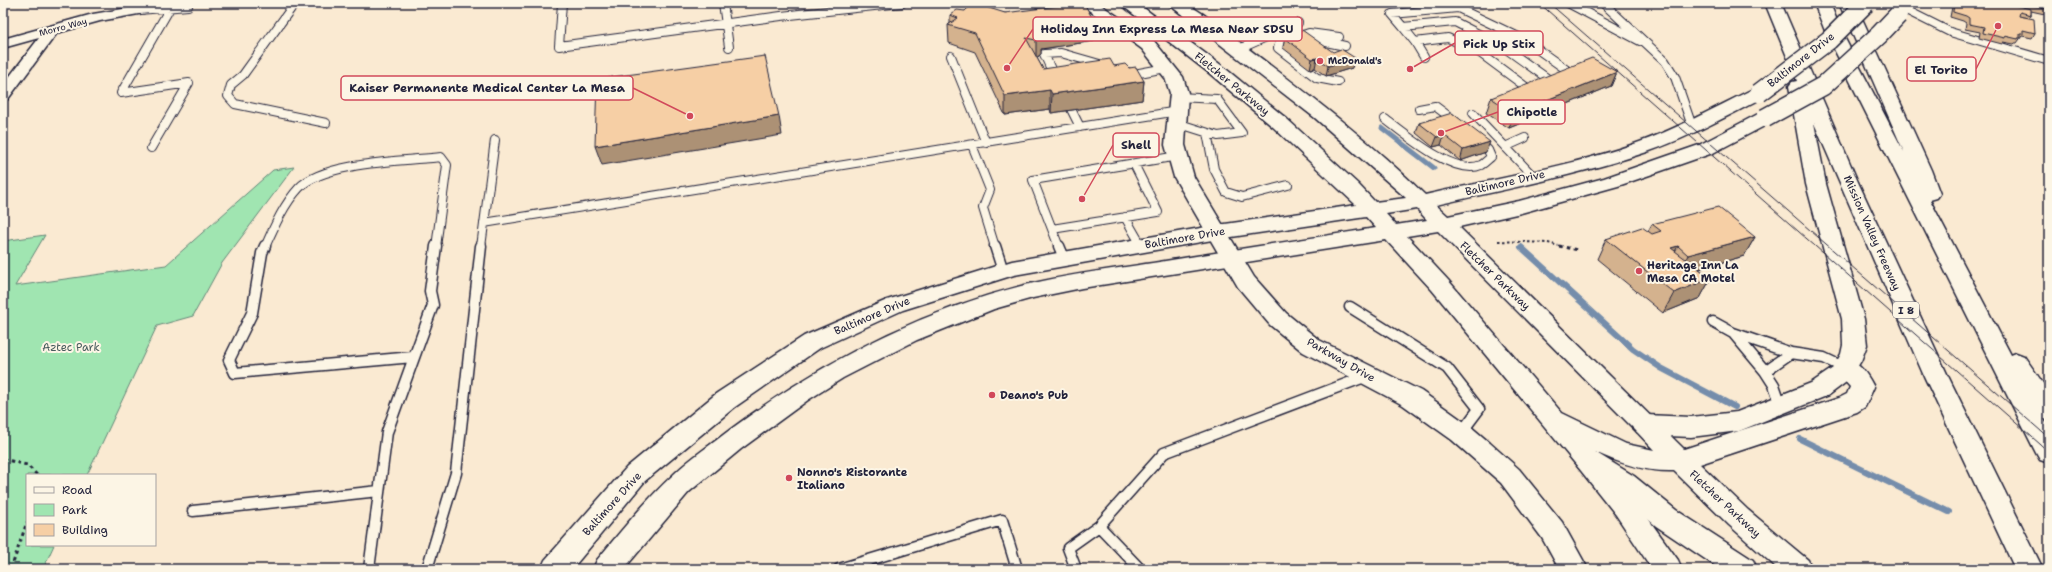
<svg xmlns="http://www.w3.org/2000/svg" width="2052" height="572" viewBox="0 0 2052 572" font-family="'Shantell Sans',sans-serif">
<rect width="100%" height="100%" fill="#faead2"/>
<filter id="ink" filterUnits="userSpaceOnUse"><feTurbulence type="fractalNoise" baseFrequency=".025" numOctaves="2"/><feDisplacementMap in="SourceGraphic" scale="8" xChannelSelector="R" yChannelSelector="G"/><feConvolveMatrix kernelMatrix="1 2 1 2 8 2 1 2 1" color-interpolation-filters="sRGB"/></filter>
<g filter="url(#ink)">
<!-- green -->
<path fill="#a0e5b1" stroke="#618476" d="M294,167l-72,96 -29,53 -36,10 -70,149h-60v70h27l-11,24h-40v-328l42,-6 -30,51 151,-21 107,-95z"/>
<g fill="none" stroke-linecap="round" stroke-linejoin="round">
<!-- stream-far1 -->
<path stroke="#748dab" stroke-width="5" d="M1382,128l52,40"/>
<!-- stream -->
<path stroke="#748dab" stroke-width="6" d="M1521,247l112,102 28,19 74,39
M1800,439l149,73"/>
<!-- service-far1 casing -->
<g stroke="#22223b" stroke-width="10">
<path id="service-far1" d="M295,3l-52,72 -12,10 -3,11 7,8 91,19
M562,3l-3,43 222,-30 121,-13
M723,3l6,44
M1568,3l72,38
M1603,3l62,58 10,16 17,49
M1902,8l48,24 99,29
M139,10l49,-4
M1403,27l-11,-13 66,-6 65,31 48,34
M1303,35l6,-2 30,4
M1295,37l-15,4 -2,7 39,30 21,4
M1307,38l38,8
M1415,42l-12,-15 52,-5 47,24 49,35
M1239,49l59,-26
M951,56l35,87
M1424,57l-9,-15 33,-4 32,15 50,37
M1128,72l6,2 32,-6
M1055,78l-11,-24 17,-1 42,12
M1071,109l9,18
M1419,109l16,-3 20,15
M1473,113l61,64
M1385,119c20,15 70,58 96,46 4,-2 7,-6 10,-8l-3,-7 -9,-9
M1177,123l41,13 24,-3 -25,-34 -39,-2
M1207,133l7,36 12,23 16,5 46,-12
M972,145l18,45 -7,18 12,39
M1505,147l20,-9
M151,148l38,-65 -68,10 49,-85
M1125,217l16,28
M484,223l694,-112
M1052,229l106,-17 -24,-48
M265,247c9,-20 19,-43 34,-59 24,-26 107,-27 142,-31l6,8 -11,82
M481,247l14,-107
M1059,247l-26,-67 145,-24"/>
</g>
<!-- service casing -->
<g stroke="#22223b" stroke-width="13">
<path id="service" d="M265,246l-3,7 -10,60 -23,47 6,13 178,-16
M995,246l8,25
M1059,246l5,12
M1350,307l97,61 32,41 -18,24
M1713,322l20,11 58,20
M1734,334l31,37
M1781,405l-7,-20 -9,-14 26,-18 33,5 21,10
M193,511l186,-20
M1099,526l65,-73 203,-77
M369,569l18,-137 46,-127 -3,-14 6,-45
M427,569l29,-96 25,-227
M839,569l163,-49 15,49
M1076,569l-8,-21 31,-22 41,43"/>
</g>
<!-- minor casing -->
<g stroke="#22223b" stroke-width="3">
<path id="minor" d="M137,3h14l-7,10 -44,8 -43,12 -49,66 -5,2v-16l36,-47 -36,10v-9l90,-25 41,-7z"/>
</g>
<!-- tertiary casing -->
<g stroke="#22223b" stroke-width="3">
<path id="tertiary" d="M1079,3h19l56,38 29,36 5,16 -3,52 9,32 60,100 32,36 33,27 102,51 49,35 20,17 29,26 43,53 26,47h-29l-17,-31 -41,-55 -49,-43 -49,-35 -100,-53 -33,-27 -32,-38 -64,-110 -9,-32 5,-52 -5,-15 -23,-29z"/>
</g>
<!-- primary casing -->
<g stroke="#22223b" stroke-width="3">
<path id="primary" d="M1119,3h18l84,62 66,54 71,65 17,18 31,-4 -91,-80 -148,-115h19l17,11c75,58 154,114 222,181 69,-16 143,-28 209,-51 41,-14 80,-36 119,-55l6,-1 6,1 3,4 -3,4c-38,19 -77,41 -118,55 -68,23 -141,37 -211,53l12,11 71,-15 85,-23 95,-33 59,-31 7,-2 7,2 2,4 -2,4 -59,31 -95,33 -97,27 -62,14 225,222 155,-51 8,-4 3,-7 -17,-19 4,-6c19,-6 29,10 37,25l-9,20 -8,5 -157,52 48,46 60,50 4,9h-34l-49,-44 -55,-54c-28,1 -53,-7 -79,-19l39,24 42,34 77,50 4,9h-37l-64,-43 -40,-34 -38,-25 -146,-177 -46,-50 -304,48 -49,10 -39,11 -77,31 -74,38 -35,22 -67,49 -52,43 -65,77h-31l4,-9c24,-29 48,-59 76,-85 17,-17 39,-31 58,-46 89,-66 187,-117 294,-144 44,-11 89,-16 134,-23 72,-12 145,-23 217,-34l-10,-11 -148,22 -204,36 -111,35 -83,38 -85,59 -90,74 -73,88h-31l4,-9 82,-93 90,-74 87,-57 83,-36 125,-39 206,-36 138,-20 -83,-78 -64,-54zM1417,209l10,11 -31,5 -10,-11zM1438,231l199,201 17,18 -28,-6 -64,-31 -114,-133 -41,-44z
M1897,3h16l-9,15h-12l-2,-3z"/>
</g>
<!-- motorway casing -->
<g stroke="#22223b" stroke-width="3">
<path id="motorway" d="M1765,3h16l77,179 90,194 95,193h-28l-91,-193 -110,-253 12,61 38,135 3,26 -6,16 -12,19 -20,15 -90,36 -48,6 -45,-2 -9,-3 -3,-7 3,-7 9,-3 45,2 46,-5 74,-29 22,-15 8,-14 2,-9 -1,-26 -36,-135 -17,-98 3,-4 5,-1z
M1814,3h16l11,28 63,121 -65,-149h16l76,167 9,24 -3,4 -7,2 81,155 5,-2 8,3 25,36v28l-5,-1 5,10v34l-9,-3 -4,-7 -211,-422z
M1587,450l9,3 38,46 44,61 4,9h-30l-36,-54 -38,-48 -4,-7 4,-7z"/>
</g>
<!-- path-far1 -->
<path stroke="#22223b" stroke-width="2" stroke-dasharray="2.5 2.5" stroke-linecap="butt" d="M1498,241l50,2 15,4"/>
<!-- path -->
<path stroke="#22223b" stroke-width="3" stroke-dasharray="3.5 3.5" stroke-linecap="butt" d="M1559,246l19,4
M3,459l24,6 10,10
M11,569l16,-47"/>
<!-- service-far1 -->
<use href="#service-far1" stroke="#fcf5e5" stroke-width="8"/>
<!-- service -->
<use href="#service" stroke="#fcf5e5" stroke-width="10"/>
<!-- minor -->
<use href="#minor" fill="#fcf5e5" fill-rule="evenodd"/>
<!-- tertiary -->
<use href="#tertiary" fill="#fcf5e5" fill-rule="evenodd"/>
<!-- primary -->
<use href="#primary" fill="#fcf5e5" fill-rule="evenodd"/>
<!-- motorway -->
<use href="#motorway" fill="#fcf5e5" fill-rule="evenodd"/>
<!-- tram -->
<path stroke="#22223b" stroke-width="1" d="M1539,3l510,449
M1549,3l500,435"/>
<!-- primary-bridge casing -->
<g stroke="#22223b" stroke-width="21" stroke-linecap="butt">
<path id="primary-bridge" d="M1759,93l70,-53 37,-37
M1765,118l58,-32 56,-51 19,-20"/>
</g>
<!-- primary-bridge -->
<use href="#primary-bridge" stroke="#fcf5e5" stroke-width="18"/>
</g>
<!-- wall -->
<path fill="#d4b28e" stroke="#22223b" d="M1954,3h6l14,3 2,-3h73v12l-18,-4v4l-2,3 6,15 -3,5 -10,-2 -5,7h-2l-1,1 -11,-2 -1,2 -23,-6 1,-6 -15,-3 1,-6 -3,-2 -13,-4 2,-10z
M965,11l40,2 90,10 -1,18 -53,8v5l-4,4 6,11 71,-3 15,2 15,13 -2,19 -91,13 -1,-4 -45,6 -30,-63 -26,-9 -1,-18 2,-2v-8z
M1285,35l67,33 -26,8 -11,-8 -5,1 -27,-21z
M1617,72l-6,14 -102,42 -23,-15 5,-15z
M1419,123l67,29 -26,9 -19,-16 -8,2 -17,-14z
M1652,224l103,13 -11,19 -45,13 12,9 -11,20 -37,15 -66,-54 9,-20 42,-8z"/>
<!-- shaded-wall -->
<path fill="#ac9174" stroke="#22223b" d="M1095,23l-1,18 -53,8v5l-5,4v-18l-2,-6 3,-2z
M1317,58l-2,10 -5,1 2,-10z
M1355,58l-3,10 -26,8 2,-10z
M1617,72l-6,14 -102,42 5,-15z
M1144,81l-2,19 -91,13 1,-19z
M1050,90v19l-45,6v-19z
M779,116l3,19 -180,30 -7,-19z
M1444,135l-3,10 -8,2 4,-10z
M1490,142l-4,10 -26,9 3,-11z
M1755,237l-11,19 -66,19 10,-20z
M1678,246l-10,19 3,-17z
M1711,278l-11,20 -37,15 11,-20z"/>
<!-- building -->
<path fill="#f6cfa5" stroke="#22223b" d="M973,3l32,10 75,-10h4l11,20 -58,9 -3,2 7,2 -5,4 -10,-2 17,31 67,-10 4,7 11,-2 4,4 7,-1 8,14 -92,13 -2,-4 -45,6 -30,-63 -27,-8 10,-7 -8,-3 7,-5 8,1z
M1954,3h6l17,4v-4h28l26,6v6l-11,-3 -1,4 15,3 1,14 -12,-3v4h-3v4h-2v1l-13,-3v2l-22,-5 1,-6 -15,-3v-6l-3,-2 -13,-4z
M2023,3h26v6z
M1302,30l31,22 8,-3 14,9 -27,8 -11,-8 -5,1 -27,-21v-3z
M765,56l14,60 -184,30 2,-67z
M1592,58l25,14 -103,41 -23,-15z
M1452,113l38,29 -27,8 -19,-15 -7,2 -18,-14z
M1718,207l37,30 -67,18 -10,-9 -7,2 40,30 -37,15 -68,-54 36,-12 10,7 9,-3 -9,-7z"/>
</g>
<!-- markers -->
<g fill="#d1495b" stroke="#fcf5e5" stroke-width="1.5">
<circle cx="1320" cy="61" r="4"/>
<circle cx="1639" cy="271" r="4"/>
<circle cx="992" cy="395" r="4"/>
<circle cx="789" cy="478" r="4"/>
</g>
<g text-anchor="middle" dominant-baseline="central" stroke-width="4" stroke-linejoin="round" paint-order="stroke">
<!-- far-street labels -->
<g font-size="9" fill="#22223b" stroke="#fcf5e5">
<text transform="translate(63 27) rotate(-15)">Morro Way</text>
</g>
<!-- far-poi labels -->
<g font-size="9" font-weight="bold" fill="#22223b" stroke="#fcf5e5" text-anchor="start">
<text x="1328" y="61">McDonald's</text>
</g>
<!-- shield labels -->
<rect fill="#fcf5e5" stroke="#63616e" stroke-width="1" x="1893" y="302" width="26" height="16" rx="3"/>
<g font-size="10" font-weight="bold" fill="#22223b">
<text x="1906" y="310">I 8</text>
</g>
<!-- street labels -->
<g font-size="11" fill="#22223b" stroke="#fcf5e5">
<text transform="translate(1801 60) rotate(-38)">Baltimore Drive</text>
<text transform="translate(1232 84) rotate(39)">Fletcher Parkway</text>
<text transform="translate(1505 183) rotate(-13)">Baltimore Drive</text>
<text transform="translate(1872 233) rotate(66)">Mission Valley Freeway</text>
<text transform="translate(1185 238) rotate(-10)">Baltimore Drive</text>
<text transform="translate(1495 276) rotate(44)">Fletcher Parkway</text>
<text transform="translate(872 316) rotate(-23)">Baltimore Drive</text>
<text transform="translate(1341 360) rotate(30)">Parkway Drive</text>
<text transform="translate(612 504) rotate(-48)">Baltimore Drive</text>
<text transform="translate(1725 504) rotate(43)">Fletcher Parkway</text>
</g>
<!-- poi labels -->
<g font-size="11" font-weight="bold" fill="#22223b" stroke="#fcf5e5" text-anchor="start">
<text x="1647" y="265">Heritage Inn La<tspan x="1647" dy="13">Mesa CA Motel</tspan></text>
<text x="1000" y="395">Deano's Pub</text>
<text x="797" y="472">Nonno's Ristorante<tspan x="797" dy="13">Italiano</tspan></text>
</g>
<!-- park labels -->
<g font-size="11" fill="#485c5e" stroke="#fcf5e5">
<text x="71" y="347">Aztec Park</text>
</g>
</g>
<!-- callouts -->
<path fill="none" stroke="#d1495b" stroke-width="1.5" d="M1007 68L1033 29M1410 69L1455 43M1998 26L1976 69M690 116L633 88M1441 133L1498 112M1082 199L1113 145"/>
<g fill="#d1495b" stroke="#fcf5e5" stroke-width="1.5">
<circle cx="1007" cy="68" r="4"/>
<circle cx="1410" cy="69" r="4"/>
<circle cx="1998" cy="26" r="4"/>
<circle cx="690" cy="116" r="4"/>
<circle cx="1441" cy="133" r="4"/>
<circle cx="1082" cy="199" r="4"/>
</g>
<g fill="#fcf5e5" stroke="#d1495b" stroke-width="1.5">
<rect x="1033" y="17" width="269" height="24" rx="4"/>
<rect x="1455" y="31" width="88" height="24" rx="4"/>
<rect x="1907" y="57" width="69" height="24" rx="4"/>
<rect x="341" y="76" width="292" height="24" rx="4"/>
<rect x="1498" y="100" width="67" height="24" rx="4"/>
<rect x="1113" y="133" width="46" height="24" rx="4"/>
</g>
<g font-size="12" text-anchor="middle" font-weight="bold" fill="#22223b">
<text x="1167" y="33">Holiday Inn Express La Mesa Near SDSU</text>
<text x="1499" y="48">Pick Up Stix</text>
<text x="1941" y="74">El Torito</text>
<text x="487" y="92">Kaiser Permanente Medical Center La Mesa</text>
<text x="1532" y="116">Chipotle</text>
<text x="1136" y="149">Shell</text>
</g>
<!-- margin -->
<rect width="2052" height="572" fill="none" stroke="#fcf5e5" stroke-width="16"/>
<rect x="8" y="8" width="2036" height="556" fill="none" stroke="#22223b" stroke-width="1.5" filter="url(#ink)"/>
<!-- legend -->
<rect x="26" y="474" width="130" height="72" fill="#fcf5e5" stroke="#a5a1a1"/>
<rect x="34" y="487" width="20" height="6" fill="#fcf5e5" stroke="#a5a1a1"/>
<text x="62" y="494" font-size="12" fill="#22223b">Road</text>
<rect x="34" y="504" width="20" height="12" fill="#a0e5b1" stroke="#a5a1a1"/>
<text x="62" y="514" font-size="12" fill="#22223b">Park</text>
<rect x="34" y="524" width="20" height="12" fill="#f6cfa5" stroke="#a5a1a1"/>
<text x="62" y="534" font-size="12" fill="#22223b">Building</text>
</svg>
